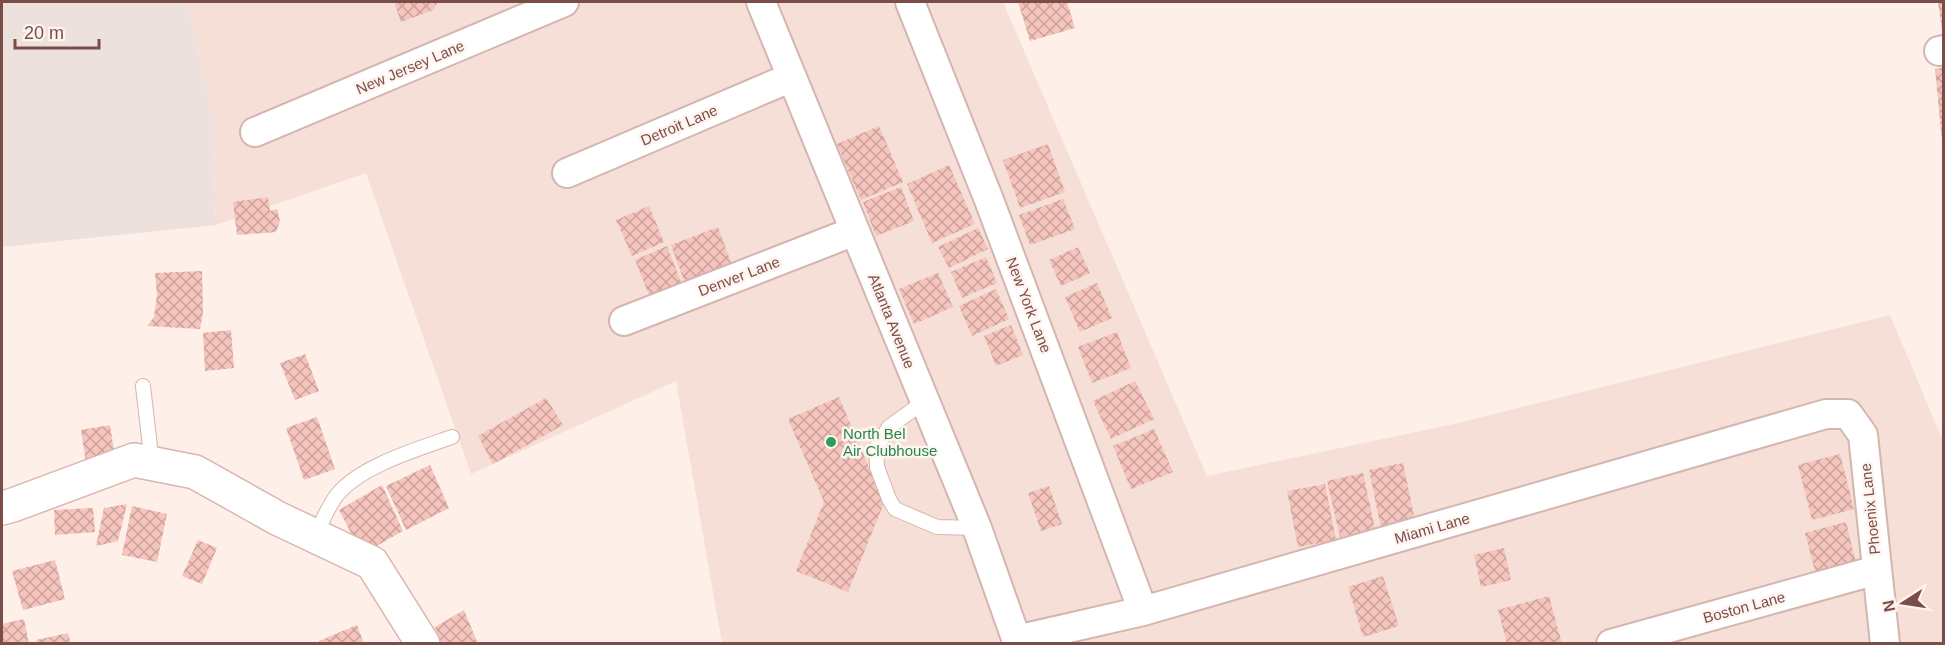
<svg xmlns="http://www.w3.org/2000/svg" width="1945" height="645" viewBox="0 0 1945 645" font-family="Arial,sans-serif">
<defs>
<pattern id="building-cross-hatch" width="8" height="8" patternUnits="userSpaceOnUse" patternTransform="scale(1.5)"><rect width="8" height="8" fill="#f5c4bd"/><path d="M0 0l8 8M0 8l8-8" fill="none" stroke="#cba19c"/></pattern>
</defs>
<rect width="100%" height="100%" fill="#feefe8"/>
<!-- residential -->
<path fill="#f6dfd6" d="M187,2h816l204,474 247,-52 436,-109 53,126v202h-1221l-46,-262 -205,93 -105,-301 -150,52 -4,-110z"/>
<!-- industrial -->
<path fill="#ede1de" d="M2,2h185l25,113 4,110 -214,22z"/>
<!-- building -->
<path fill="url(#building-cross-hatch)" d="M394,2h44l-5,8 -32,12z
M1018,2h49l8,26 -45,13z
M1938,2h6v28h-2z
M1944,67v74h-2l-7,-72z
M879,126l24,56 -42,18 -24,-56z
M1048,144l17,48 -45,16 -17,-48z
M949,165l26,59 -43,19 -25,-59z
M901,187l13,34 -38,15 -13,-34z
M268,197l2,14 7,-2 3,12 -4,11 -39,3 -4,-33z
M1063,199l12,30 -45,16 -11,-30z
M649,206l15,36 -32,14 -16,-36z
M718,227l18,49 -47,18 -18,-49z
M978,228l10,21 -39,19 -11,-21z
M667,246l16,41 -32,13 -16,-40z
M1078,247l12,26 -29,13 -12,-26z
M986,257l11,26 -35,15 -11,-26z
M202,271l1,41 -3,17 -53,-3 7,-9 3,-22 -2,-22z
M938,273l15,34 -39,17 -15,-35z
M1097,283l15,35 -32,14 -15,-35z
M996,289l13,30 -37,17 -13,-30z
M1011,325l12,30 -27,11 -12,-30z
M231,330l3,38 -29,3 -2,-38z
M1117,332l14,36 -39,15 -14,-36z
M305,354l14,37 -24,9 -15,-37z
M1135,381l19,38 -43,20 -18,-38z
M839,397l45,106 -36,89 -52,-21 28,-69 -36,-83z
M546,398l17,27 -70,39 -15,-28z
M317,417l18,52 -31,11 -18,-52z
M110,425l5,32 -29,6 -5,-33z
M1154,429l19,43 -42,17 -18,-43z
M1840,454l14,55 -42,11 -14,-55z
M1403,463l12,57 -34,8 -12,-58z
M430,465l19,43 -43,22 -20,-44z
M1363,473l12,56 -35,8 -13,-56z
M1325,484l11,56 -38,7 -11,-56z
M382,485l21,46 -41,23 -23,-44z
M1049,486l13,38 -21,7 -13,-38z
M127,504l-9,37 -22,5 8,-38z
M132,506l35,8 -10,48 -35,-7z
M93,508l2,24 -40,3 -1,-25z
M1846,522l12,49 -40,11 -13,-49z
M198,540l19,8 -15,36 -20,-8z
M1504,548l7,32 -30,7 -7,-32z
M55,560l10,39 -42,11 -11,-39z
M1383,576l16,50 -36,11 -15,-50z
M1549,596l13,48h-55l-9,-34z
M464,610l14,34h-36l-7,-17z
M24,619l5,25h-27v-20z
M357,625l7,19h-44l-1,-3z
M68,633l3,11h-34l-1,-4z"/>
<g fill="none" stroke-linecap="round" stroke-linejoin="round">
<!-- lane casing -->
<g stroke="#d4b5af" stroke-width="16">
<path id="lane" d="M143,386l9,78
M925,401l-36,26 -13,21 1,19 12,32 6,10 42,18 40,1
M315,536c7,-13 13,-30 22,-41 23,-29 81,-46 115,-58"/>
</g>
<!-- street casing -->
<g stroke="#d4b5af" stroke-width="32">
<path id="street" d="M761,2l216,526 41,116
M910,2l79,198 154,411
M1939,51l5,-1
M255,132l309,-130
M567,173l225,-96
M624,321l231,-90
M1016,640l127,-29 683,-197h22l15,21 22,209
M1611,644l266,-74"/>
</g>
<!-- secondary casing -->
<g stroke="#d9b6af" stroke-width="36">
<path id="secondary" d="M2,508l11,-3 121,-45 61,12 82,46 95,45 51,81"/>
</g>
<!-- lane -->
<use href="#lane" stroke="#fff" stroke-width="14"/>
<!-- street -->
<use href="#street" stroke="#fff" stroke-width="28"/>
<!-- secondary -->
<use href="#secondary" stroke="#fff" stroke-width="33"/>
</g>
<!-- markers -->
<circle fill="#2e9e5b" stroke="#fff5f0" stroke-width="2" cx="831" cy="442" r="6"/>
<g text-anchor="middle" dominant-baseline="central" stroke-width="5" stroke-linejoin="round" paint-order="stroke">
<!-- street labels -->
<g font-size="15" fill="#7b4d49" stroke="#fff5f0">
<text transform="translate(410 67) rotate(-23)">New Jersey Lane</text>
<text transform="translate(679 125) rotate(-23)">Detroit Lane</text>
<text transform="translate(739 276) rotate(-21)">Denver Lane</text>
<text transform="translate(1029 305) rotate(69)">New York Lane</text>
<text transform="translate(892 321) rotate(68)">Atlanta Avenue</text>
<text transform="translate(1870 509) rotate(-96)">Phoenix Lane</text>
<text transform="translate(1432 528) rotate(-16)">Miami Lane</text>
<text transform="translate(1744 607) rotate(-15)">Boston Lane</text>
</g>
<!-- leisure labels -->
<g font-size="15" fill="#27864d" stroke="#fff5f0" text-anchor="start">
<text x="843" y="433">North Bel<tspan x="843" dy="17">Air Clubhouse</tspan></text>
</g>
</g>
<!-- border -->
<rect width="1945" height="645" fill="none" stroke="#7b4d49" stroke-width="6"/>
<!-- north arrow -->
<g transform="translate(1903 603) rotate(258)" stroke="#fff5f0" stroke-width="4.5" paint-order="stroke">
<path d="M0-4.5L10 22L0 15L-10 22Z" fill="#7b4d49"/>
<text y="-9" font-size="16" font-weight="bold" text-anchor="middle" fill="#7b4d49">N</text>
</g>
<!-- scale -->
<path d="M15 39v9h84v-9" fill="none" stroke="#7b4d49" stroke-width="3"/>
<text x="24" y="39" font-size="18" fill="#7b4d49" stroke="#fff5f0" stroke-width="4.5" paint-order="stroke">20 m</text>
</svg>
